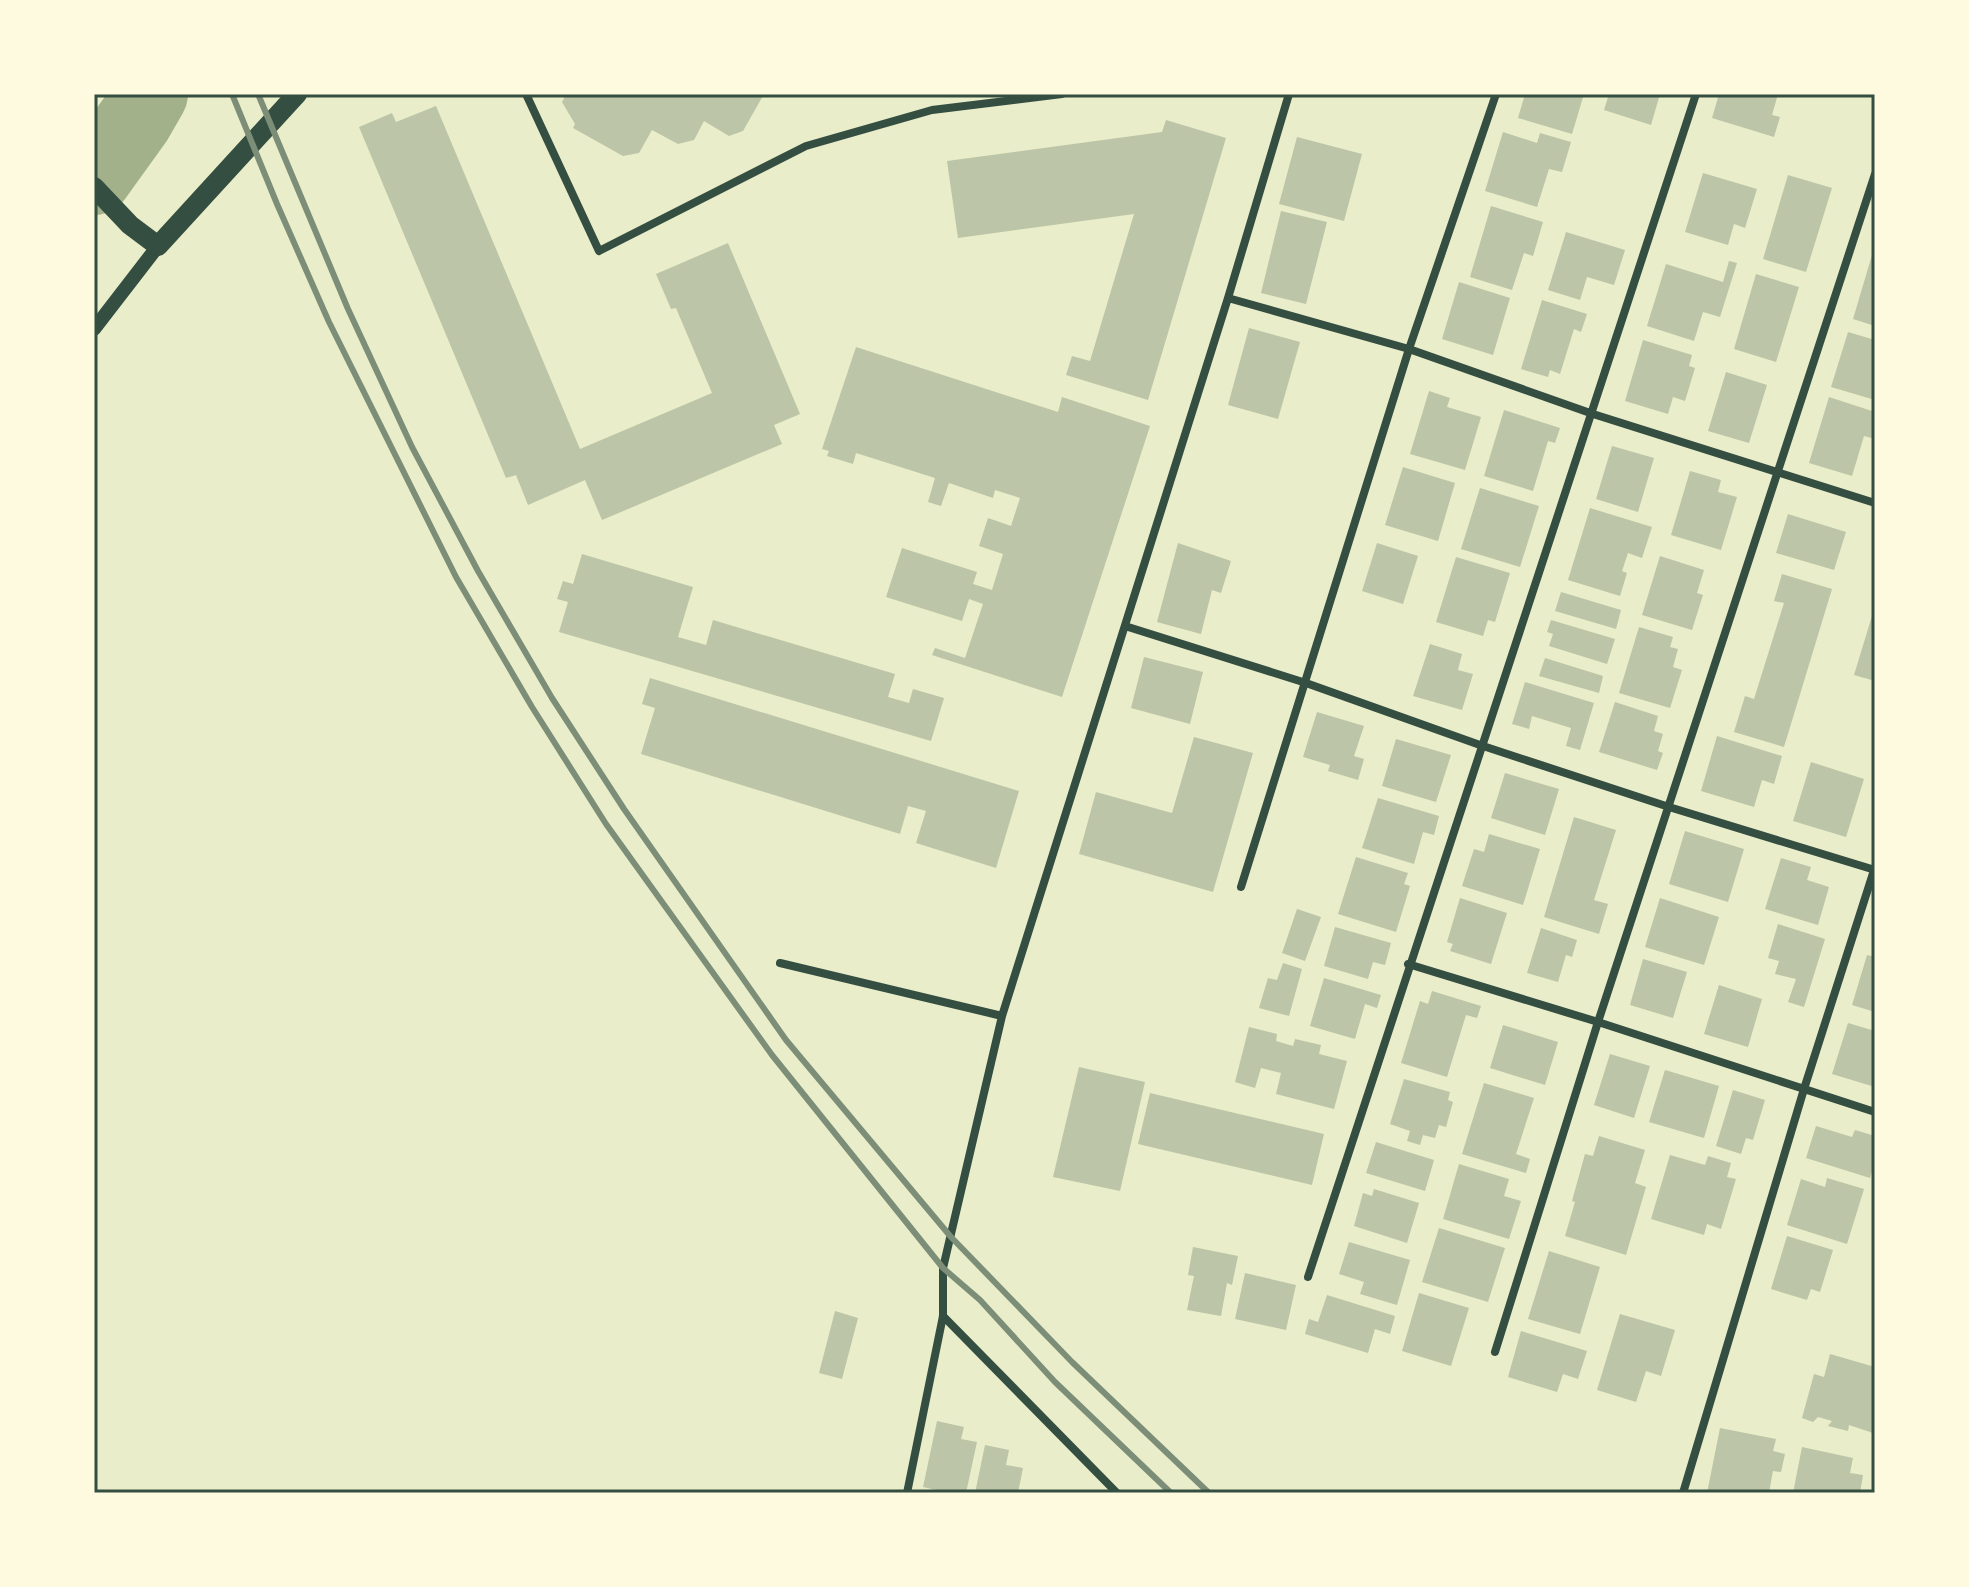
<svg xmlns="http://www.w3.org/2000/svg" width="1969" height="1587" viewBox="0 0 1969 1587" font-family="Montserrat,sans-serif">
<rect width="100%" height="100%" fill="#e9edc9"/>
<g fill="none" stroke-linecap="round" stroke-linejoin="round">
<!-- river -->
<path stroke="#a3b18a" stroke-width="76" d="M94,177l41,-57 15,-26"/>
</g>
<!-- building -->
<path fill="#bcc5a7" d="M566,94h198l-21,37 -14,5 -25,-15 -10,19 -16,4 -26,-14 -13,23 -16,3 -50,-28 2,-4 -13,-22z
M1525,94h59l-12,40 -54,-16z
M1609,94h51l-9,31 -47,-15z
M1719,94h59l-6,21 8,2 -6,20 -62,-19z
M436,106l144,343 132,-56 -36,-85 -5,1 -15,-35 72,-31 72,171 -26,11 8,19 -180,76 -17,-40 -57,25 -12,-30 -10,3 -147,-351 33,-14 4,9z
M1166,120l60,18 -78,262 -82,-25 6,-19 18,5 44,-147 -176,24 -11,-77 215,-29z
M1503,132l34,11 3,-10 31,9 -9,30 -13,-3 -12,38 -52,-16z
M1297,137l65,17 -18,67 -65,-17z
M1703,173l54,16 -12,39 -11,-4 -6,21 -43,-13z
M1788,175l44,13 -26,84 -43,-13z
M1491,206l52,16 -10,34 -9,-3 -12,37 -42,-13z
M1281,211l46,11 -21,82 -45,-11z
M1566,232l59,18 -11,35 -27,-8 -7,23 -32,-10z
M1872,255l3,1v70l-22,-7z
M1729,261l8,2 -17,54 -17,-5 -9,29 -47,-15 19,-62 57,18z
M1756,274l43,13 -23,75 -42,-13z
M1459,282l51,16 -17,57 -51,-16z
M1542,300l45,14 -6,18 -7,-3 -14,45 -10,-4 -2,7 -27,-8z
M1249,328l51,14 -22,77 -50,-14z
M1848,332l27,8v60l-44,-13z
M1643,340l49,15 -3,11 6,2 -10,33 -12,-4 -5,17 -43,-13z
M856,347l202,65 4,-15 88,29 -88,271 -130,-42 3,-7 30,10 18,-54 -14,-5 -7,22 -76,-24 16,-49 75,24 -4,12 19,6 11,-36 -24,-8 9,-28 23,8 9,-28 -25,-8 -2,8 -44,-15 -8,23 -13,-4 7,-24 -79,-25 -3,11 -26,-8 2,-5 -7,-2z
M1726,372l41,13 -18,58 -41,-12z
M1429,391l21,7 -3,9 34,10 -16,53 -55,-16z
M1829,397l46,15v27l-11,-3 -12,40 -43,-13z
M1504,410l56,18 -5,15 -7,-2 -15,50 -49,-15z
M1612,446l42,12 -16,54 -42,-13z
M1403,467l52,16 -17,58 -53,-16z
M1690,471l31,9 -3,12 19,5 -16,53 -50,-15z
M1480,488l59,18 -19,61 -59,-18z
M1590,508l62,19 -10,31 -14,-5 -6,18 5,2 -7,23 -52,-16z
M1788,514l58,18 -12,38 -58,-17z
M1178,543l53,18 -10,32 -9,-3 -11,44 -44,-12z
M1377,543l41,13 -15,48 -41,-13z
M582,554l111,33 -15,50 28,8 7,-25 182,54 -7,23 21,6 4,-14 31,9 -13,43 -372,-109 9,-30 -11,-3 6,-18 10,3z
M1660,556l44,14 -7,23 6,2 -11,35 -50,-15z
M1456,557l54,16 -15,49 -7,-2 -5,16 -47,-14z
M1782,574l50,15 -48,158 -50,-15 11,-36 9,3 30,-96 -10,-2z
M1561,592l60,18 -5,19 -61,-18z
M1875,606v75l-21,-6z
M1551,620l64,19 -8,25 -58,-18 4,-12 -6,-2z
M1639,627l34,10 -3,10 8,2 -5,18 9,3 -12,38 -51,-15z
M1430,644l32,10 -4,16 15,4 -11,36 -49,-14z
M1144,657l59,15 -13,52 -59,-16z
M1545,658l58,18 -4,17 -60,-17z
M650,678l369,113 -23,77 -80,-25 10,-32 -18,-5 -8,28 -259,-80 14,-46 -13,-4z
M1525,682l69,21 -14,47 -14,-4 5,-18 -39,-12 -3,13 -17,-5z
M1615,702l43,14 -4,15 9,3 -5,17 5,2 -6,17 -58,-18z
M1317,712l47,14 -10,30 10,3 -6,21 -30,-9 2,-6 -27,-8z
M1717,736l65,20 -8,28 -12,-4 -8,27 -53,-16z
M1194,737l59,16 -40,139 -134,-38 17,-62 76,21z
M1396,739l55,16 -15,47 -54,-16z
M1811,762l53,17 -18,58 -53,-16z
M1505,773l54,16 -14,46 -54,-17z
M1378,798l61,18 -5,19 -11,-3 -9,32 -52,-16z
M1574,817l42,13 -22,70 14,4 -9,30 -55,-17z
M1685,831l59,18 -16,53 -59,-18z
M1489,834l51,15 -17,56 -61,-19 12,-37 10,3z
M1356,857l52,16 -4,11 6,2 -14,46 -58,-18z
M1781,858l30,9 -4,13 22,7 -11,38 -53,-16z
M1460,898l47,15 -16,51 -41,-13 3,-7 -6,-2z
M1660,898l59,19 -15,48 -59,-18z
M1297,909l24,8 -16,44 -23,-8z
M1778,924l47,15 -21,68 -16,-5 8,-23 -21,-5 4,-13 -11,-3z
M1335,927l56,16 -6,22 -12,-3 -5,17 -44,-13z
M1541,928l36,12 -5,17 -6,-2 -8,27 -31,-9z
M1867,955l8,2v55l-23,-7z
M1643,959l44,13 -14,46 -43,-13z
M1283,963l19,6 -13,47 -30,-8 9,-30 9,2z
M1324,978l57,17 -4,13 -12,-4 -10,35 -45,-13z
M1719,985l43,14 -14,48 -44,-13z
M1432,991l49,15 -4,12 -11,-3 -19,62 -46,-14 19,-62 8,3z
M1848,1023l27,8v56l-43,-13z
M1503,1025l55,17 -13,43 -55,-17z
M1249,1027l28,7 -1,7 17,5 2,-7 26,6 -2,9 28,7 -13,48 -58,-15 5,-21 -20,-5 -6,20 -20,-6z
M1610,1054l40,12 -16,52 -40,-13z
M1079,1067l66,15 -25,109 -67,-14z
M1665,1070l54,16 -15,52 -55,-16z
M1404,1079l46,13 -2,8 5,2 -7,25 -7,-2 -4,13 -12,-3 -3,10 -13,-4 3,-10 -20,-7z
M1484,1083l50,15 -18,56 14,5 -4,14 -64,-19z
M1733,1090l32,10 -12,40 -7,-2 -5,16 -25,-8z
M1150,1093l174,41 -12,51 -174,-41z
M1816,1126l36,11 3,-7 20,6v24l-5,18 -64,-20z
M1599,1136l46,14 -10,33 11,4 -20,68 -61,-19 10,-34 -3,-1 13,-47 8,2z
M1376,1142l58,18 -9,31 -59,-18z
M1670,1155l35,10 3,-9 23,7 -4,14 9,2 -15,50 -14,-5 -3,11 -53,-16z
M1459,1164l50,15 -5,17 17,5 -12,38 -66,-20z
M1827,1178l37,11 -17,55 -60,-19 14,-46 24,8z
M1374,1189l45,14 -12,40 -53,-17 9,-33 9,3z
M1439,1228l66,20 -17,54 -66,-20z
M1787,1236l46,14 -13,42 -9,-3 -4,11 -36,-11z
M1349,1242l61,18 -13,45 -37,-11 4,-12 -25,-8z
M1193,1247l45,9 -6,29 -5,-2 -6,33 -34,-6 7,-34 -6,-1z
M1549,1251l51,16 -20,67 -52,-15z
M1245,1273l51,12 -10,45 -51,-11z
M1419,1293l50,15 -18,58 -49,-15z
M1327,1295l68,21 -5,18 -15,-5 -7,24 -63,-19 4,-15 9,3z
M835,1311l23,7 -16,61 -23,-6z
M1620,1314l55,16 -14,46 -15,-5 -10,31 -39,-12z
M1521,1331l66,20 -9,28 -15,-5 -6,18 -49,-15z
M1830,1354l45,13 -2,66 -24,-8 -1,6 -20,-5 4,-5 -14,-4 -5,5 -11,-4 12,-44 10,3z
M937,1421l27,6 -3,12 16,3 -11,51h-17l-26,-6z
M1720,1428l56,11 -3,12 12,3 -4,18 -8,-1 -4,22h-62z
M985,1445l24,5 -3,15 17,3 -5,25h-43z
M1802,1447l51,11 -3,15 13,2 -3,18h-67z"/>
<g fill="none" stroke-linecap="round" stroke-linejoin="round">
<!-- minor -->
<path stroke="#344e41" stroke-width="8" d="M526,94l73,157 207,-105 126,-36 130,-16
M1228,298l181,51 184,65 282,89
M1125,626l181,57 174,62 189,62 206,63
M1241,887l168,-538 87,-255
M780,963l222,53
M1408,964l190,58 277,90
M1308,1277c127,-395 261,-788 388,-1183
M943,1316l174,177
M1495,1352l103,-330 277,-848
M907,1493l36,-177v-48l59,-252 226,-718 61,-204
M1683,1493l121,-404 71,-222"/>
<!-- tertiary -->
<path stroke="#344e41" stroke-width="14" d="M94,329l64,-83"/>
<!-- primary -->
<path stroke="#344e41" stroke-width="20" d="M94,187l36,38 28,21 139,-152"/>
<!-- rail -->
<path stroke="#7c8e77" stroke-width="6" d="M232,94l45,110 52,118 127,255 76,130 74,117 166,231 171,213 37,32 75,82 116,111
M258,94l90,215 64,138 66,124 74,127 72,111 162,231 165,197 121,125 137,131"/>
</g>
<!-- border -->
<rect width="1969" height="1587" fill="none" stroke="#fefae0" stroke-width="192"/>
<rect x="96" y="96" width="1777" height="1395" fill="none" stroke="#344e41" stroke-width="3"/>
</svg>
